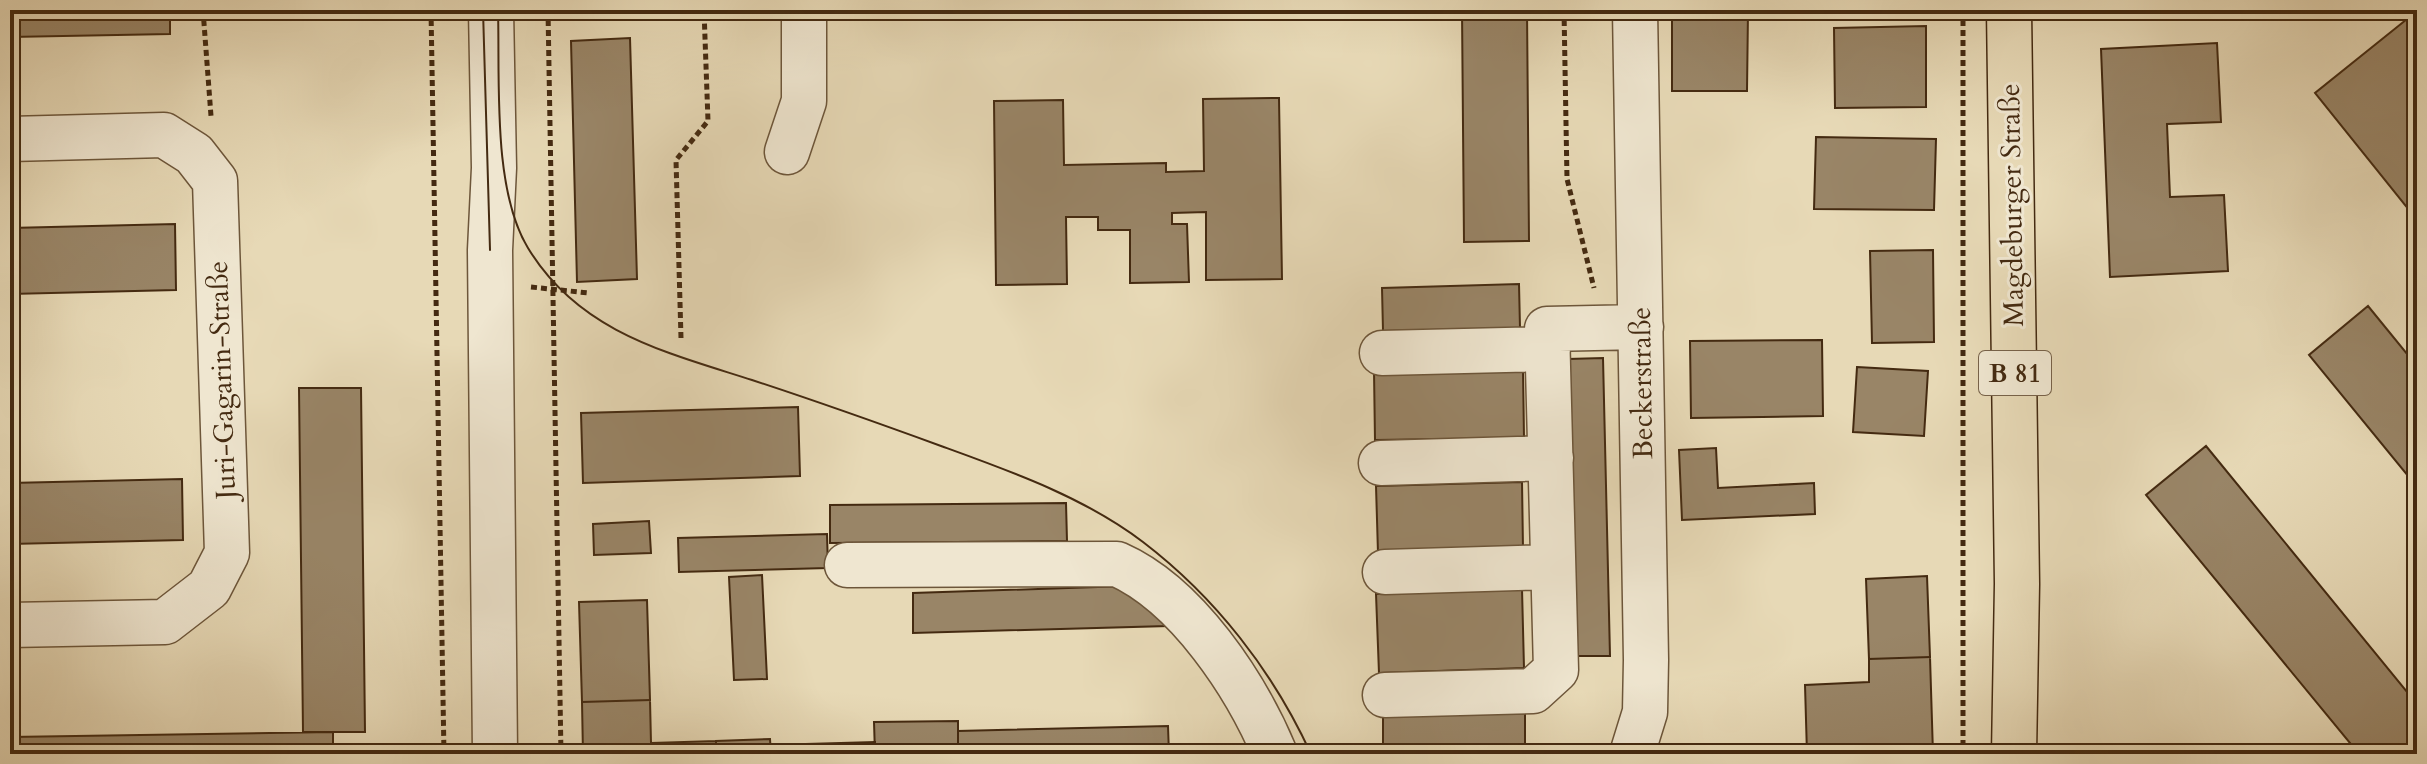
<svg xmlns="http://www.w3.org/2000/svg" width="2427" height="764" viewBox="0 0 2427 764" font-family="Cardo,serif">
<rect width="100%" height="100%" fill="#e7d9b6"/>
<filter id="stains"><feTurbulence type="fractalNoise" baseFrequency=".0025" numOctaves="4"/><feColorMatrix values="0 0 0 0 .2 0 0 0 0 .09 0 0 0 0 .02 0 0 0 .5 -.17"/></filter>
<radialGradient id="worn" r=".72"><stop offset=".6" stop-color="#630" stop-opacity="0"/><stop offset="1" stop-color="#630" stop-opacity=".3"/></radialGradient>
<!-- building -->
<path fill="#998567" stroke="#442a11" stroke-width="2" d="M10,10h160v24l-160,3z
M1462,10h65l2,231 -65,1z
M1672,11h76l-1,80h-75z
M2417,11v209l-102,-127z
M1926,26v81l-91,1 -1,-80z
M630,38l7,241 -60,3 -6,-241z
M2217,43l4,79 -54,2 3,73 54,-2 4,76 -118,6 -9,-228z
M1279,98l3,181 -76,1v-68l-34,1v11h15l2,58 -59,1v-53h-32v-13h-32l1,67 -71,1 -2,-184 69,-1 1,65 102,-2v9l38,-1 -1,-72z
M1816,137l120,2 -2,71 -120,-1z
M175,224l1,66 -166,4v-66z
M1933,250l1,92 -62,1 -2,-92z
M1519,284l1,44 -137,3 -1,-43z
M2368,306l49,60v121l-108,-132z
M1822,340l1,76 -132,2 -1,-77z
M1603,358l7,298h-36l-6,-297z
M1857,367l71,4 -4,65 -71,-4z
M1523,369l1,69 -149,2 -1,-69z
M299,388h62l4,344h-62z
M798,407l2,69 -217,7 -2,-70z
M2206,446l211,258v50h-58l-213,-259z
M1716,448l2,40 96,-5 1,31 -133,6 -3,-70z
M182,479l1,61 -173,4v-61z
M1522,482l1,67 -145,4 -2,-67z
M1066,503l1,38 -237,2v-38z
M649,521l2,32 -57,2 -1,-31z
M827,534l1,34 -149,4 -1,-34z
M762,575l5,104 -33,1 -5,-103z
M1927,576l3,81 -61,2 -3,-80z
M1128,586l39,40 -254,7v-40z
M1522,589l2,79 -145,5 -3,-79z
M647,600l3,100 -68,2 -3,-100z
M1930,657l3,97h-126l-2,-69 64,-3v-23z
M650,700l1,43 65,-2v13h-133l-1,-52z
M1525,713v41h-142v-40z
M958,721v33h-83l-1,-32z
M1168,726l1,28h-211v-23z
M333,732v22h-323v-17z
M770,739l1,15h-55v-13z
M875,742v12h-104v-9z"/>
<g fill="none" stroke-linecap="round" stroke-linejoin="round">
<!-- minor casing -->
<g stroke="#6d563a" stroke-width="47">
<path id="minor" d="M491,10l3,158 -4,82 5,504
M10,139l154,-4 30,19 21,27 12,372 -18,35 -44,34 -155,3
M787,152l17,-51v-91
M1382,353l166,-4
M1381,463l170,-5
M847,565l270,-1c70,31 129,121 158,190
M1385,572l168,-5
M1385,695l148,-4 23,-21 -9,-341 94,-2
M1632,754l13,-42 1,-52 -11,-650"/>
</g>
<!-- major casing -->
<g stroke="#442a11" stroke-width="47">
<path id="major" d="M2009,10l8,574 -3,170"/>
</g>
<!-- path -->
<path stroke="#442a11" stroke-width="5" stroke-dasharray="6 4" stroke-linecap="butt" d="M203,10l8,106
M431,10l13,744
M548,10l13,744
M1564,10l3,169 27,109
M1963,10v744
M531,287l58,6
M681,338l-5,-178 32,-39 -4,-111"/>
<!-- minor -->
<use href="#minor" stroke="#efe6d0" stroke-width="44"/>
<!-- major -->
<use href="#major" stroke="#e7d9b6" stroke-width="44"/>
<!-- tram -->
<path stroke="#442a11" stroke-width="2" d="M483,10l7,240
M498,10c2,69 -6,179 30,238 51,84 137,104 224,132 64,21 126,43 189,66 69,25 143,51 202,96 72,55 130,129 168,212"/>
</g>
<g text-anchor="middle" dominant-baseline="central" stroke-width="6" stroke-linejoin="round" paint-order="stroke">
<!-- shield labels -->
<rect fill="#efe6d0" stroke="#77624a" stroke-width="2" x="1979" y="351" width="72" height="44" rx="6"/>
<g font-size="26" font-weight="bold" fill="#442a11">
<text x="2015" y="373">B 81</text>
</g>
<!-- street labels -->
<g font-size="28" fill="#442a11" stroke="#efe6d0">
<text transform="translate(2012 205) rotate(-91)">Magdeburger Straße</text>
<text transform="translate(222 380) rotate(-92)">Juri-Gagarin-Straße</text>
<text transform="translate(1642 383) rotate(-91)">Beckerstraße</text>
</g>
</g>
<!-- margin -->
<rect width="2427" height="764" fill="none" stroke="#e7d9b6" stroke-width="40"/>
<rect x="12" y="12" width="2403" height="740" fill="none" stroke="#442a11" stroke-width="4"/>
<rect x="20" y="20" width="2387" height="724" fill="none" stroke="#442a11" stroke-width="2"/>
<rect width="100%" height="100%" filter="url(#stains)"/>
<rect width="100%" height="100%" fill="url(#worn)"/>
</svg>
